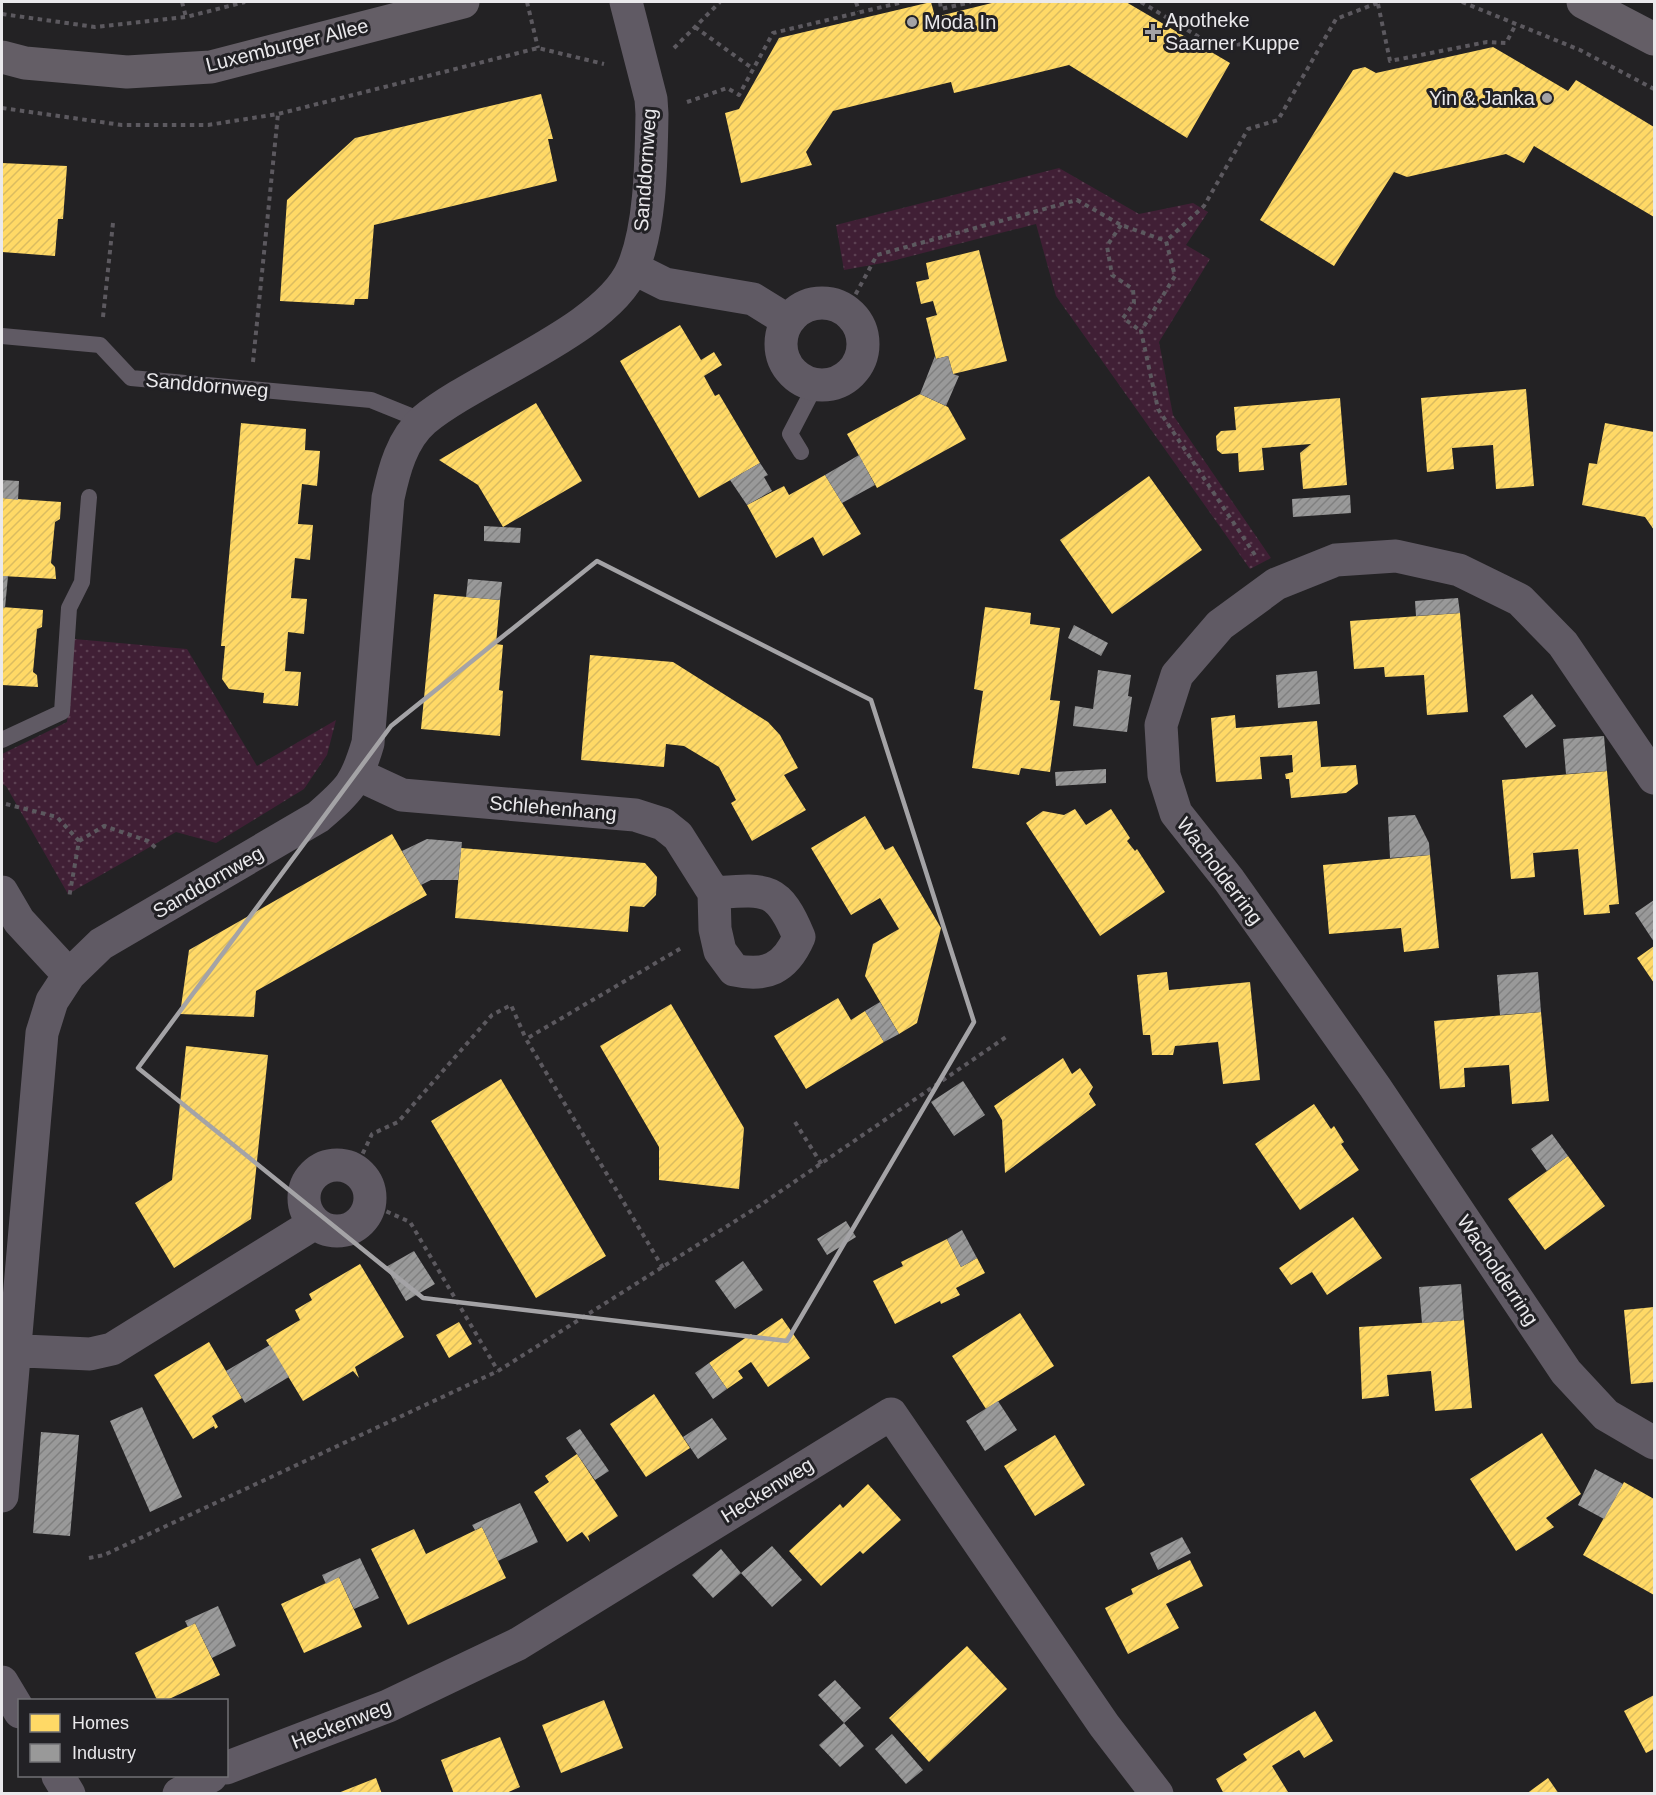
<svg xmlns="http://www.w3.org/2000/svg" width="1656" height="1795" viewBox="0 0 1656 1795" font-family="Arial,sans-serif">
<defs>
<pattern id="park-dots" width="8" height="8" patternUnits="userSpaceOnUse" patternTransform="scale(1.5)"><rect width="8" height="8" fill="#401f35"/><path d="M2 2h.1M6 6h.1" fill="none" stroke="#5c4052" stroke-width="1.8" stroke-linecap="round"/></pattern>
<pattern id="homes-hatch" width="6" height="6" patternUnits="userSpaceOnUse" patternTransform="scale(1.5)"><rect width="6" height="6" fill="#ffd966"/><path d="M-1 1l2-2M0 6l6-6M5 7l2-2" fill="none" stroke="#dabc60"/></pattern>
<pattern id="industry-hatch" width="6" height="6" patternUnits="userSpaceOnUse" patternTransform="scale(1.5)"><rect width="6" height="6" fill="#999"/><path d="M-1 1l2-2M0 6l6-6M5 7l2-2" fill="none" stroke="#808080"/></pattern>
</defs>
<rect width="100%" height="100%" fill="#232224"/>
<!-- park -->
<path fill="url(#park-dots)" d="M1059,168l80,46 54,-11 15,9 -22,33 24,14 -51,83 14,73 98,143 -21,11 -194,-273 -20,-72 -148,38 -44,8 -8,-45z
M74,639l113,10 70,117 79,-46 -9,35 -23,34 -88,54 -40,-11 -108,62 -62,-108 -4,-2v-30l65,-32z"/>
<!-- homes -->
<path fill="url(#homes-hatch)" d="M931,2l4,15 61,-15h130l104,61 -43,75 -118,-73 -115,28 -3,-11 -118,29 -27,41 6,13 -71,18 -16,-70 14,-4 40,-71z
M1493,47l75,44 8,-11 78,47v90l-120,-71 -10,17 -18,-9 -99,23 -13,-5 -60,94 -74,-46 93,-150 12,-3 11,6z
M541,94l12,45h-5l9,42 -183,44 -6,74h-13l-1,6 -74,-4 7,-101 68,-62z
M2,163l65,3 -4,53h-5l-3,37 -53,-4z
M979,250l28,111 -54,13 -5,-18 -12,3 -10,-41 11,-3 -4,-14 -12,3 -5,-22 13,-3 -3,-16z
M680,325l21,35 13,-8 8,13 -18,11 11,20 4,-2 41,69 -61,35 -79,-137z
M1526,389l8,97 -38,3 -3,-44 -41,3 2,21 -27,3 -6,-74z
M920,394l28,13 18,32 -89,49 -30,-54z
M1340,398l7,87 -44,4 -3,-36 11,-9 -49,4 2,22 -25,2 -1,-19 -16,1 -5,-4 -1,-14 5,-5 15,-1 -2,-23z
M536,403l46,78 -79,46 -25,-42 -39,-25z
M241,423l65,6 -1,21 15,1 -3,35 -15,-2 -4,40 15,1 -3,35 -15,-2 -4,40 16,1 -3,35 -16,-2 -3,39 16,1 -3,34 -35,-3 1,-10 -35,-4 -7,-10 3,-33h-4z
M1605,423l49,9v98l-9,-13 -63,-12 7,-42 8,1z
M825,475l36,59 -38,22 -10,-19 -37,21 -29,-53 37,-19 5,9z
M1149,476l53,74 -90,64 -52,-74z
M2,498l59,4 -1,17 -5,3 -4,41 4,4 1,12 -54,-3z
M434,594l66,6 -4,44 7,1 -4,45 4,1 -3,45 -79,-7z
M2,607l41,3 -1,17 -5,2 -4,43 4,3 1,12 -36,-2z
M985,607l46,6 -1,11 30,4 -10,72 10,1 -10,71 -29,-4 -2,7 -47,-7 11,-77 -9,-2z
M1460,613l8,99 -41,3 -3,-40 -39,2 -1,-10 -30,2 -4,-48z
M590,655l83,7 95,60 12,13 18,33 -14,7 22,35 -54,31 -21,-38 5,-3 -17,-33 -35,-21 -18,-2 -2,23 -83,-7z
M1235,715l1,13 81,-7 4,46 35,-2 2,19 -12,9 -55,5 -2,-19h-3l-1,-5 8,-2 -1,-17 -32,2 2,22 -46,3 -5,-64z
M1607,771l12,133 -10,1 1,8 -26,2 -6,-66 -45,4 2,24 -24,2 -9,-99z
M1075,809l11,16 25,-16 19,29 -3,3 8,10 2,-2 28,43 -65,44 -74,-113 17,-12 21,4z
M865,816l20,34 8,-4 48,82 -24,95 -18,11 -34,-58 8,-32 26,-15 -19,-31 -29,17 -40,-67z
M392,834l35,61 -171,96 -2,26 -74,-3 9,-64z
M461,848l184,15 12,14 -1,18 -12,12 -14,-1 -2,26 -173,-14z
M1430,855l9,93 -35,4 -3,-24 -72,6 -6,-69z
M1654,946v37l-17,-25z
M1167,972l2,18 81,-8 10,98 -37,4 -5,-42 -43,4 -2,9h-21l-2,-20h-7l-6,-60z
M838,998l13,22 14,-9 19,31 -78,47 -32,-53z
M671,1004l73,124 -5,61 -80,-9v-33l-59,-101z
M1541,1012l8,89 -37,3 -3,-39 -45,3 1,19 -25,2 -6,-68z
M186,1046l82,9 -17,164 -77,49 -39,-65 37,-23z
M1063,1058l9,16 8,-6 13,19 -4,7 7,11 -91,68 -3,-53 -8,-14z
M501,1079l105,177 -70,42 -105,-177z
M1314,1104l17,25 3,-3 10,16 -3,2 18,26 -59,40 -45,-66z
M1568,1156l37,50 -60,44 -37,-51z
M1353,1217l29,41 -55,37 -15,-23 -21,13 -12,-17z
M947,1239l14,28 16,-9 8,15 -29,15 4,7 -19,9 -1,-3 -45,23 -22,-43 30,-15 -2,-4z
M360,1264l44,73 -49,30 4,11 -6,-7 -50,30 -37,-61 34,-20 -5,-10 17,-10 -3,-6z
M1654,1307v75l-23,2 -7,-74z
M1020,1313l34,53 -68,43 -34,-53z
M782,1318l28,40 -42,29 -17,-25 -13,9 5,7 -16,11 -18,-26 42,-29 3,3z
M1464,1320l8,88 -37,3 -4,-40 -44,4 2,21 -27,3 -3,-72z
M459,1322l13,22 -23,14 -13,-23z
M209,1342l33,56 -30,18 6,11 -3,2 -1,-3 -21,13 -39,-64z
M654,1394l36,54 -44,29 -36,-53z
M1542,1433l39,61 -35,24 8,9 -38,24 -46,-72z
M1055,1435l30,50 -50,31 -31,-50z
M577,1454l41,62 -30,20 2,6 -8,-10 -15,10 -33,-50 15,-10 -4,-6z
M1624,1482l30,17v96l-71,-40z
M868,1484l33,36 -38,34 -3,-3 -39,35 -32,-35 51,-47 3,4z
M482,1527l24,51 -98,47 -37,-76 43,-20 12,25z
M1190,1560l13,26 -37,18 13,24 -51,26 -23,-46 28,-14 -2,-5z
M339,1577l23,50 -58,26 -23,-49z
M195,1623l25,52 -53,25h-10l-22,-47z
M967,1646l40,43 -78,73 -40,-44z
M1654,1695v54l-8,4 -22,-42z
M604,1700l19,48 -62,25 -19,-48z
M1315,1711l18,30 -29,17 -5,-8 -27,16 16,26 -64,2 -8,-15 31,-19 -4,-6z
M500,1737l20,50 -16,7h-50l-13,-34z
M376,1778l6,16h-44v-1z
M1548,1778l11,16h-33z"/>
<!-- industry -->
<path fill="url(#industry-hatch)" d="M935,356l1,3 12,-3 5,18 6,2 -13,30 -26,-12z
M859,455l16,30 -33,18 -17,-28z
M760,463l8,12 -4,2 8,14 -25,14 -17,-25z
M2,480l17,1 -1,19 -16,-2z
M1350,495l1,18 -58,4 -1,-18z
M484,526l37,2 -1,15 -36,-2z
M2,576h6l-3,32 -3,-1z
M468,579l34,3 -2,18 -34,-3z
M1458,598l2,15 -44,3 -1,-15z
M1074,625l34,18 -7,13 -33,-18z
M1098,670l33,5 -3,21 4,1 -5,35 -54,-6 2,-20 18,3z
M1317,671l3,33 -42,4 -2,-33z
M1532,694l24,32 -30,22 -23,-32z
M1604,736l3,35 -41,3 -3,-35z
M1106,769v14l-50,3 -1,-14z
M1415,815l14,28 1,12 -40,3 -2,-41z
M427,839l35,3 -4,38h-27l-10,5 -19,-34z
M1654,900v42l-19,-29z
M1538,972l3,40 -41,3 -3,-40z
M880,1002l19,32 -15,8 -19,-31z
M963,1081l22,34 -31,21 -23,-34z
M1552,1134l16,22 -21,15 -16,-22z
M846,1221l10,16 -29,18 -10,-16z
M962,1230l15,28 -16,9 -14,-28z
M414,1251l21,33 -29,17 -20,-34z
M743,1261l20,29 -28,19 -20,-28z
M1461,1284l3,36 -42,3 -3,-36z
M270,1345l19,32 -44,26 -19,-32z
M709,1363l18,26 -14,10 -18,-26z
M998,1401l19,29 -32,21 -19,-30z
M142,1407l40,90 -32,15 -40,-91z
M712,1418l15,21 -29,20 -15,-22z
M580,1429l29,42 -14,9 -29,-42z
M41,1432l38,3 -9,101 -37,-3z
M1595,1469l28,15 -19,35 -26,-14z
M520,1503l18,39 -40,19 -16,-34 -7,3 -3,-5z
M1182,1537l9,16 -33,17 -8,-17z
M772,1546l30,34 -30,27 -31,-34z
M721,1549l20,24 -28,25 -21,-23z
M360,1558l19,40 -25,11 -15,-32 -13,7 -4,-9z
M218,1606l18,40 -24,12 -17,-35 -7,4 -3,-6z
M835,1680l26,28 -17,15 20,23 -24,21 -21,-22 25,-22 -26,-28z
M892,1734l31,36 -17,14 -31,-35z"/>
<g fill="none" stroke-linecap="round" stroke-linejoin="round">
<!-- path -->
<path stroke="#5c595f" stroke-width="4" stroke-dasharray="4.5 4.5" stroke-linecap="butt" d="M182,2l4,15
M527,2l11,46
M856,2l3,9
M940,2l1,7 30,-7
M1141,2l73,44 49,-3
M1462,2l118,48 74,39
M1378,4l12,57 97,-19 19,1 9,-17
M2,14l93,13 91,-10 59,-15
M695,27l57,41
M674,48l46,-46
M687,102l40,-14 12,7 34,-62 130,-31
M2,108l120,17h86l70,-11 260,-66 66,16
M1121,225l-14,21 5,29 21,14 1,14 -11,15 18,13
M847,310l30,-55 200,-55 44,25 45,16
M103,317l10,-94
M253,362l25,-248
M1255,555l-97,-146 -17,-78 34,-55 -9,-35 38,-35 44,-77 30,-9 58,-101 44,-17
M6,804l51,13 22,24 -10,57
M79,841l25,-15 44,15 10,9
M795,1122l27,43
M355,1170l17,-36 26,-12 94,-107 19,-10 15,34
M370,1204l40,18 88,149
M663,1268l-137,-229 157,-92
M89,1558l15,-3 394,-184 261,-165 250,-171"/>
<!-- lane -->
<path stroke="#605a64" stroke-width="16" d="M2,336l98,9 31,33 240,22 52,21
M801,452l-11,-18 25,-48
M2,740l60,-28 7,-104 13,-26 7,-85"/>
<!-- street -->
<path stroke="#605a64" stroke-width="33" d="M633,268l32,16 88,15 34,21
M781 344a41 41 0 1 1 82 0a41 41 0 1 1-82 0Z
M359,775l43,20 233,20 28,9 15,12 36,57 1,36 5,22 14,19c32,7 51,-1 65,-33 -21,-51 -33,-48 -85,-44
M1654,778l-91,-134 -43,-44 -61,-30 -63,-14 -60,4 -60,24 -56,41 -43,50 -16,50 3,50 12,38 53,67 146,207 191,285 40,43 48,28
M2,892l17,29 50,54
M304 1198a33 33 0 1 1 66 0a33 33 0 1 1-66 0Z
M2,1350l88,4 22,-5 203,-126
M2,1496l40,-463 10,-32 17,-26 32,-31 217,-127c32,-28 38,-33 50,-74l20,-245c6,-28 14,-59 36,-78 53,-44 183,-90 209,-152 18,-43 18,-107 19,-154l-1,-15 -25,-97
M2,1682l18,30
M226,1768l162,-62 130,-62 373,-230 213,311 53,69
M58,1776l11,18
M179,1794l32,-18"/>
<!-- secondary -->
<path stroke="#645e66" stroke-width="33" d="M1583,2l71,37
M2,57l23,6 102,9 84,-5 252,-65"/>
</g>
<!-- marked area -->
<path fill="none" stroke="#a4a3a6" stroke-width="4.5" stroke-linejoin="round" d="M597,561l274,139 103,322 -187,319 -364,-43 -285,-230 253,-342z"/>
<!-- markers -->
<g fill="#a4a3a6" stroke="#222125" stroke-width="2">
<circle cx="912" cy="22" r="6"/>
<path d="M1150 23h6v6h6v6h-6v6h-6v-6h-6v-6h6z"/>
<circle cx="1547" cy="98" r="6"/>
</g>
<g text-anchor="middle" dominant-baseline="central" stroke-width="6" stroke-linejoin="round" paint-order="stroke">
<!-- poi labels -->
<g font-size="20" fill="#eae9ec" stroke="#222125" text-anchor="start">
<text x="1165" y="20">Apotheke<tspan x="1165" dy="23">Saarner Kuppe</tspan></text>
<text x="924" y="22">Moda In</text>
<text x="1535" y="98" text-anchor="end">Yin &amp; Janka</text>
</g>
<!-- street labels -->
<g font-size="20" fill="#eae9ec" stroke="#222125">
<text transform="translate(287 45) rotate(-14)">Luxemburger Allee</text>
<text transform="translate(645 170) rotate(-86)">Sanddornweg</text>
<text transform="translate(207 385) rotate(5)">Sanddornweg</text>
<text transform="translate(553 808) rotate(5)">Schlehenhang</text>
<text transform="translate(1220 871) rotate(53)">Wacholderring</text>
<text transform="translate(208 882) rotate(-30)">Sanddornweg</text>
<text transform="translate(1498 1270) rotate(56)">Wacholderring</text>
<text transform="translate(767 1490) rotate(-32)">Heckenweg</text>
<text transform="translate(341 1724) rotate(-21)">Heckenweg</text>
</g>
</g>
<!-- border -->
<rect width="1656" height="1795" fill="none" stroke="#eae9ec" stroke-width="6"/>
<!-- legend -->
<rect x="18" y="1699" width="210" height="78" fill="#222125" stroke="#727175" stroke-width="1.5"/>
<rect x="30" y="1714" width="30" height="18" fill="#ffd966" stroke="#727175" stroke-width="1.5"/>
<text x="72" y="1729" font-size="18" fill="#eae9ec">Homes</text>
<rect x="30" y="1744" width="30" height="18" fill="#999999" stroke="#727175" stroke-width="1.5"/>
<text x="72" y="1759" font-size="18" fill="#eae9ec">Industry</text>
</svg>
